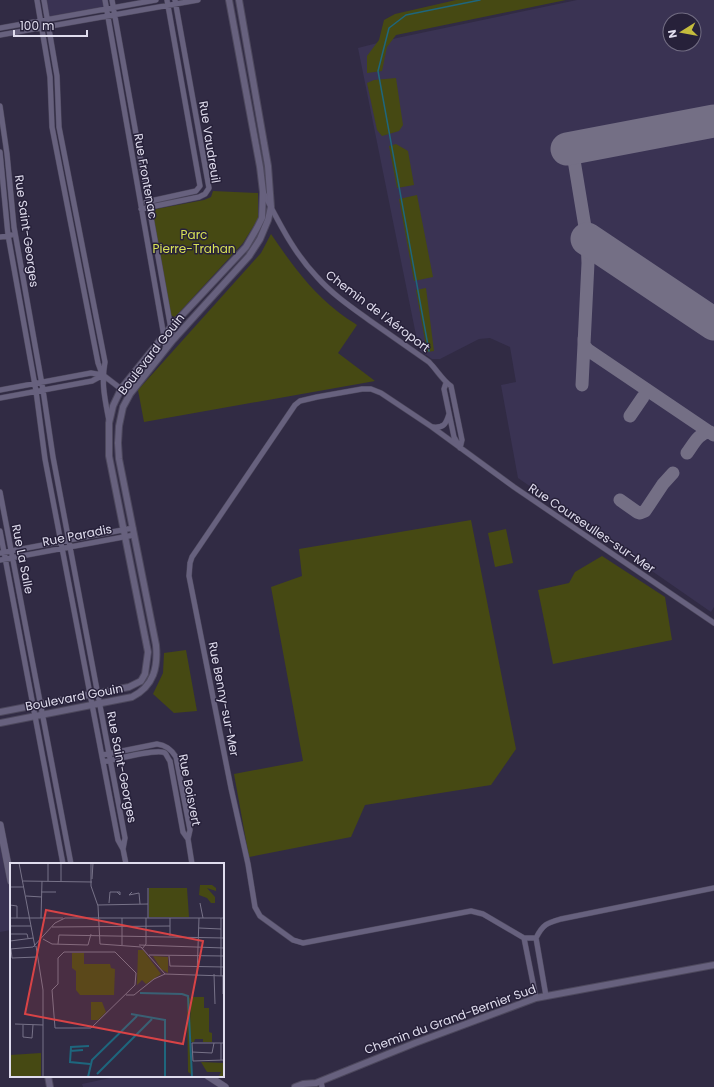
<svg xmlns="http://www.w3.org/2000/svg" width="714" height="1087" viewBox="0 0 714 1087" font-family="Poppins,sans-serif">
<rect width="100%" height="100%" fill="#312b44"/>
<!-- built -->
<path fill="#3a3353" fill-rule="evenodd" d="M44,0h61l1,9 -59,10z
M577,0h137v607l-3,5 -193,-134 -17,-93 15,-3 -6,-35 -20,-9 -11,1 -39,20h-8l-13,-9 -61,-302 39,-10zM670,20h24v24h-24z
M0,825l11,56v49l-11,2z
M119,1076h89l17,11h-142l-1,-3z"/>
<!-- green -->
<path fill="#464913" d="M456,0h110l-170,35 -9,12 -5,24 -15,2v-17l12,-16 5,-20 11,-6z
M396,78l7,47 -4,6 -17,5 -5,-6 -10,-47 7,-3z
M396,144l12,7 6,34 -17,3 -8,-42z
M213,191l45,2v26l-15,24 -68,74 -8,-3 -16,-104 53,-10 7,-3z
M417,195l16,82 -19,4 -15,-82z
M271,234c19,28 39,56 66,77 6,5 14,10 20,14l-19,28 37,28 -231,41 -6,-32 123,-137z
M426,288l8,63 -7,1 -11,-62z
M471,520l45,229 -25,36 -126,20 -14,32 -102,20 -15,-83 69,-13 -32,-174 31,-11 -3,-27z
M506,529l7,34 -18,4 -7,-34z
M602,556l63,41 7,43 -119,24 -15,-74 31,-7 6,-11z
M186,650l11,61 -23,2 -21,-19 10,-21 1,-20z"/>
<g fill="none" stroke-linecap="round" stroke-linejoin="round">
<!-- stream -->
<path stroke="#1e667d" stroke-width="1.5" d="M429,351l-51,-280 11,-43 17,-13 74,-15"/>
<!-- taxiway -->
<path stroke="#746f85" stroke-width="13" d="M572,148l15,91 1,24 -6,122
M584,339v6l4,5 126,85
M630,416l13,-19
M687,453c6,-8 12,-21 23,-21
M620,500l17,12 3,1 5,-2 18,-27 10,-11"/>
<!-- runway -->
<path stroke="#746f85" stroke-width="33" d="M567,149l147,-28
M587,239l127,85"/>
<!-- minor casing -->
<g stroke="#4d485d" stroke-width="6">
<path id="minor" d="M37,0l13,77 2,50 46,236 4,11
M44,0l13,76 2,51 46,235c-4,22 0,37 4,59
M105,0l61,348
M112,0l61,340
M0,28l156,-28
M0,35l198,-35
M0,106l7,48 7,73 29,163 10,67 72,381 -2,11
M0,152l8,83 28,156 9,68 73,381 5,9 3,15
M263,192c16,30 30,60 54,85 15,17 34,30 52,43 20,14 40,28 60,42 8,8 14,19 22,24l11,54 -2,8
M146,202l50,-11 4,-5 -33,-186
M141,209l58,-12 6,-3 4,-6 -34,-188
M0,237l11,-2
M446,383l-2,6 10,48 5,9
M0,390l91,-17 12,2 26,20
M0,398l92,-17 11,-6
M433,427c11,1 13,-3 16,-13
M0,492l71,372
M0,531l63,333
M0,553l133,-25
M0,560l134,-25
M102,755l55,-11c9,1 14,5 19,13l14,73 -2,9
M103,762c10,-2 55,-14 62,-9 2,2 3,6 5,8l13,71 5,7 4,25
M524,938l12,60
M536,938h-12l-41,-24 -12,-3 -168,32 -10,-3 -33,-24 -5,-9 -7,-43 -17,-76 -42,-212 1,-13 2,-6 103,-152 5,-4 17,-4 45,-8h9l10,4 51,34 82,60 200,136
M536,938c7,-14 11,-15 25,-19l153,-31
M536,938l10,58
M321,1081l1,6"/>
</g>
<!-- tertiary casing -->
<g stroke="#4d485d" stroke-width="8">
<path id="tertiary" d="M0,712l129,-25 12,-6 4,-7 3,-22 -39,-196v-33l4,-17 8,-17 49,-61 76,-81 11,-19 5,-10 1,-26 -3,-25 -31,-167
M0,723l132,-26c22,-11 26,-30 24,-52l-37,-186 -1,-16 1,-17 4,-19 7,-13 43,-54 76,-84 11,-17 8,-19 3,-13 -3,-41 -29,-166
M48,1076l2,11
M295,1087l8,-3 13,-1 99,-40 121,-45 178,-33"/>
</g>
<!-- secondary casing -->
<g stroke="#4d485d" stroke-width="8">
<path id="secondary" d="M0,825l11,56
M208,1076l17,11"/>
</g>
<!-- minor -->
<use href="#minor" stroke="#67617e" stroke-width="5"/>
<!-- tertiary -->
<use href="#tertiary" stroke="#67617e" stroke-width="6"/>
<!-- secondary -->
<use href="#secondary" stroke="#67617e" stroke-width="7"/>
</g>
<g text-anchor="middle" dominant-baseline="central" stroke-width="3" stroke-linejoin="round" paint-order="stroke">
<!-- street labels -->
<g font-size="12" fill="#e0ddee" stroke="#27213a">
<text transform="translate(210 142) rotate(81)">Rue Vaudreuil</text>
<text transform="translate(146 176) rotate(80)">Rue Frontenac</text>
<text transform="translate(27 231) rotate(82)">Rue Saint-Georges</text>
<text transform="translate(378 311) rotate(37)">Chemin de l'Aéroport</text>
<text transform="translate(151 354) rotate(-52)">Boulevard Gouin</text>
<text transform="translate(592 528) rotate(34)">Rue Courseulles-sur-Mer</text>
<text transform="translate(77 535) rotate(-11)">Rue Paradis</text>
<text transform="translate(23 559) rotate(79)">Rue La Salle</text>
<text transform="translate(74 697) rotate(-11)">Boulevard Gouin</text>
<text transform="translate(224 699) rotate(79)">Rue Benny-sur-Mer</text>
<text transform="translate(122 767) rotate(79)">Rue Saint-Georges</text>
<text transform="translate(190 790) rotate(79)">Rue Boisvert</text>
<text transform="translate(450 1019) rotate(-20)">Chemin du Grand-Bernier Sud</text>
</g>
<!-- park labels -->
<g font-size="12" fill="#d8e156" stroke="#27213a">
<text x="194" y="234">Parc<tspan x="194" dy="14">Pierre-Trahan</tspan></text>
</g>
</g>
<!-- overview -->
<g transform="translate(10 863)">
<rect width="214" height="214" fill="#312b44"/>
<path d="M190,22h12l4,3v3l-9,-3 8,9v6h-4l-4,-5 -8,-3zM139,25h38l2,29h-40zM128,87h5l18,24 -15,10 -4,-4 -5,5zM62,90h12v11h26l1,4 4,1 -1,26h-34l-4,-5v-19l-4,-3zM143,93l15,1v16l-7,-4zM172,129l8,6 1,25v-26h13v11h5v24l3,1v9h-9v-3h-8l-1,3h-3v32l-3,-2 -1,-75zM81,139h11l4,10 -8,8h-7zM31,190v24h-31v-22zM191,199l23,1v14l-5,-1 2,-4h-14z" fill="#464913"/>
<path fill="none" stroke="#1e667d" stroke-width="2" d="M130,130l42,1 6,2 4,81M121,151l34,6M79,183l-18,1 -1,15 20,2M60,188l13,-1M87,211l55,-55M78,214l4,-17 45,-44M155,214v-58"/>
<path fill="none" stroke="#777288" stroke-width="1" d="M9,0l16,84M81,0v23l7,20 2,38 41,3 24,27 59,2M82,16l1,-16M13,18l69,1M38,18v-18M51,18v-18M0,24h13M31,29h15M122,29l-3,3 10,-2 1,11M16,33l16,1M99,40l1,-11h7l3,3v-3h-3M190,40l3,15M0,42l7,1v12M88,42l50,-1M0,55h53M31,55l1,-37M138,55v-30M0,63h21M42,64l118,-1M189,65l22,1M0,71h17l1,4M160,73v-18M33,76l9,5 36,1 3,-11M0,78l23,-3M48,81l1,-9 165,3M112,82v-27M129,82l85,3M26,83l7,44v87M0,86l23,-2 22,-24 10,-5h159M1,86l1,9 25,-1M132,86l4,-5v-26M54,89h51l21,21 -1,12 -44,43h-36l-3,-38 6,-6v-26zM139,92l75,1M159,93l1,10 54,1M204,111l1,30M187,113l2,-58M211,113v-58M213,131v-19M116,132h8l20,-16 11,-5M5,161l28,1M13,162v12l9,1 1,-13M182,180h32M182,180l1,18M182,189l20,1 2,-10M211,197v-17M183,198l31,-1"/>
<path fill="#d84346" fill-opacity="0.15" stroke="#d84346" stroke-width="2" d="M36,47l157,31 -20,103 -158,-30z"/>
<rect width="214" height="214" fill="none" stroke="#e0ddee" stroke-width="2"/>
</g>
<!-- north arrow -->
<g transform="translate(682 32) rotate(259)"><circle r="19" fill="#27213a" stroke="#716c82"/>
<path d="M0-3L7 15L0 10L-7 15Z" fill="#c5bc3d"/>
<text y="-6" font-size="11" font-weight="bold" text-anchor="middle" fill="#e0ddee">N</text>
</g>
<!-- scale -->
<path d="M14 30v6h73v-6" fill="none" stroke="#e0ddee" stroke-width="2"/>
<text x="20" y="30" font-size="12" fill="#e0ddee" stroke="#27213a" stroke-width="3" paint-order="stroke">100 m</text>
</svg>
